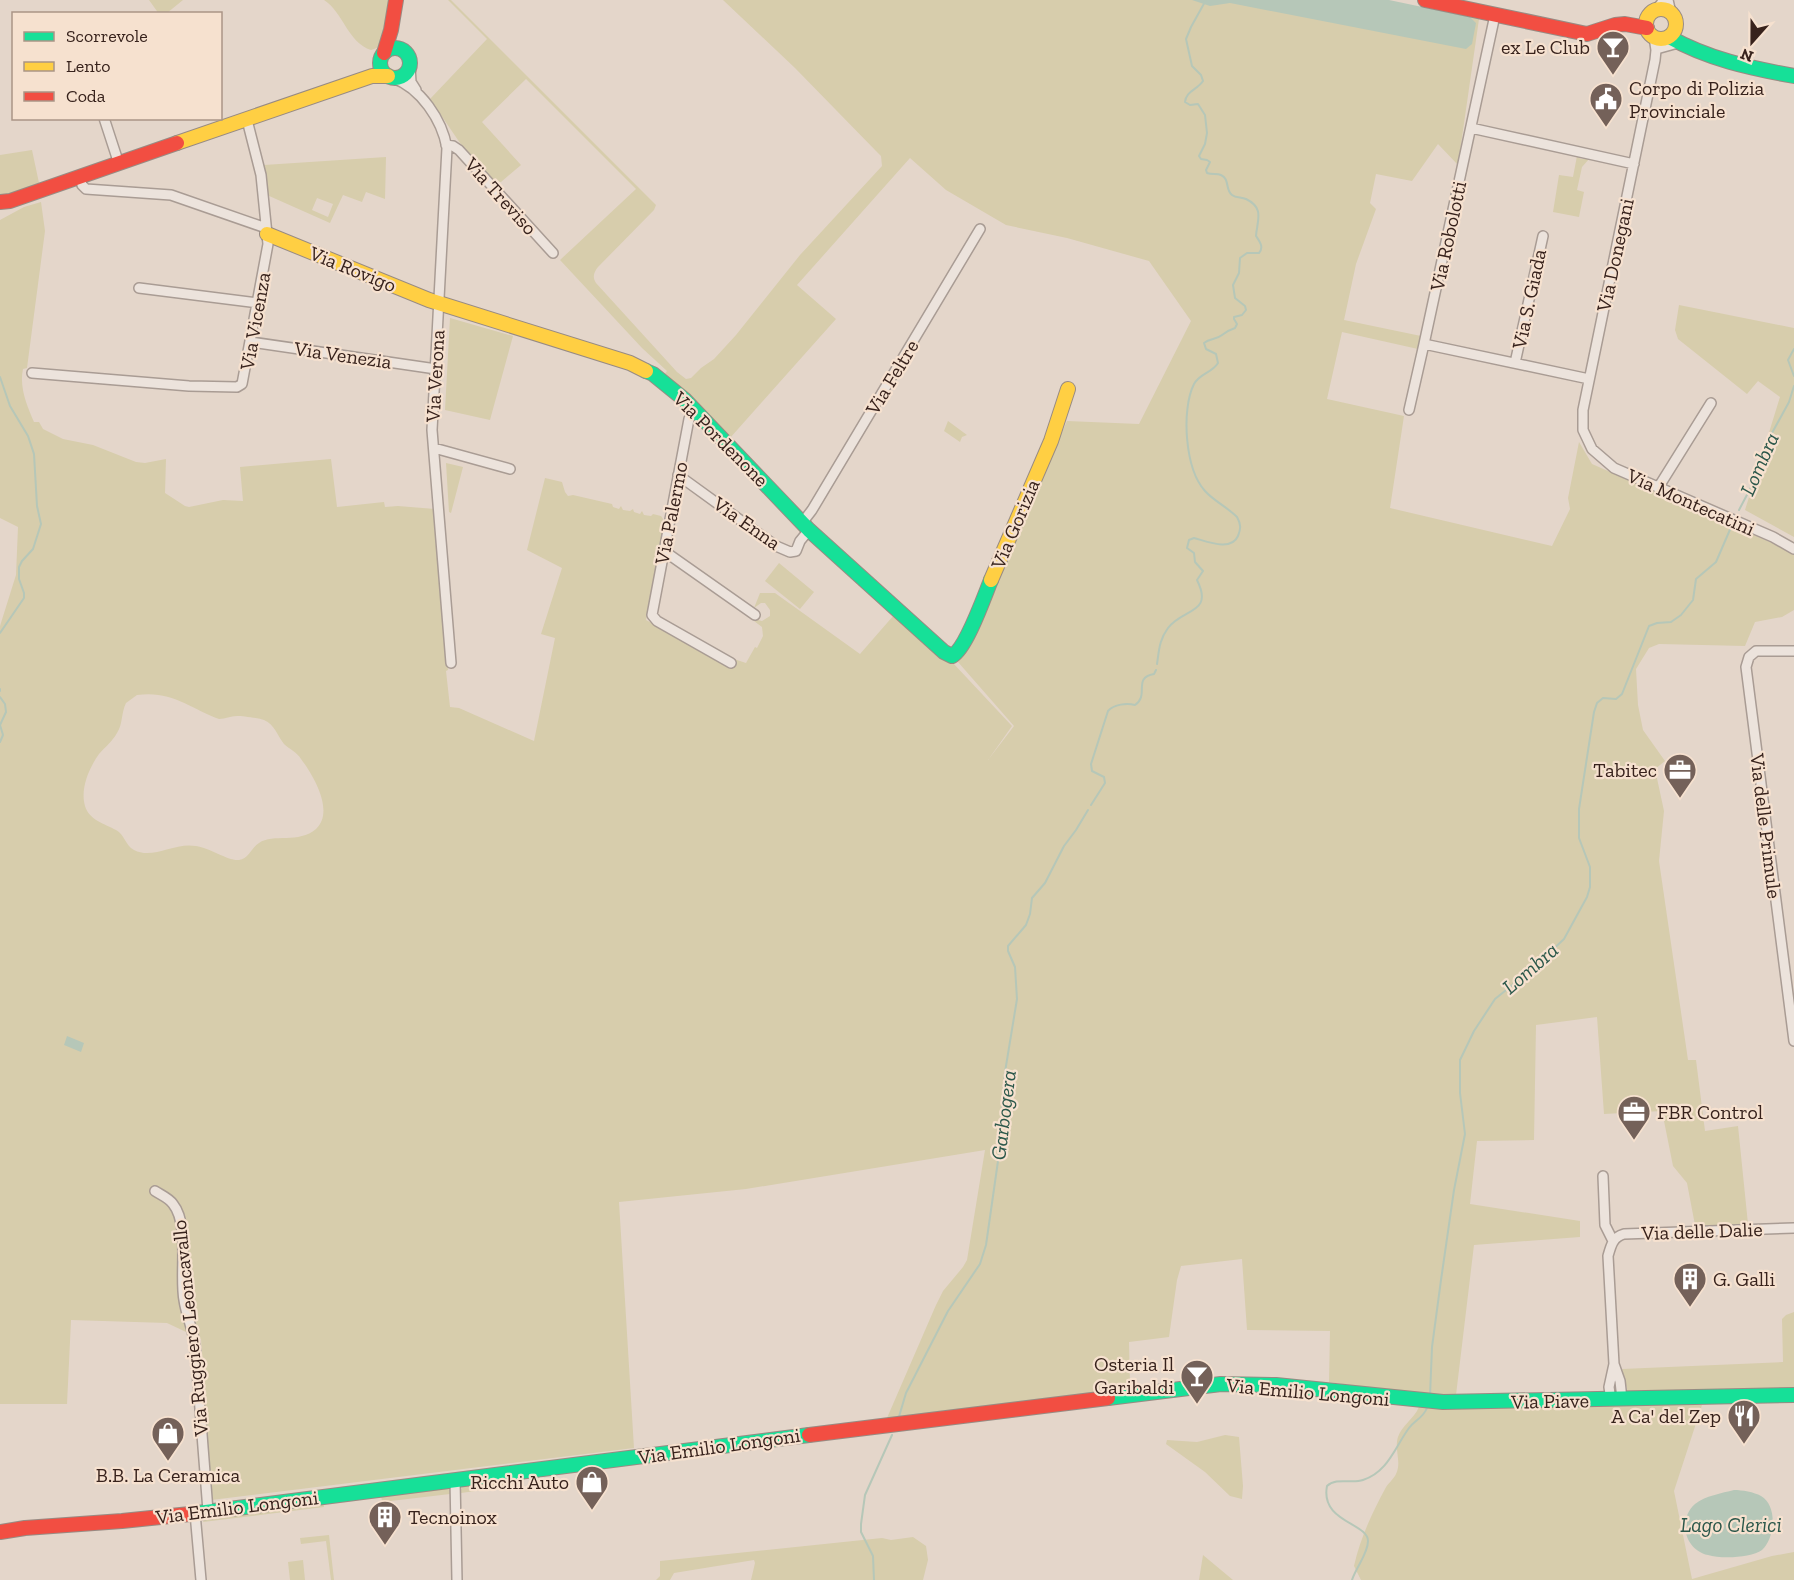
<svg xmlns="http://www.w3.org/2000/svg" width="1794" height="1580" viewBox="0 0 1794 1580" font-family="'Zilla Slab',serif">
<rect width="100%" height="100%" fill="#e4d6ca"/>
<!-- green -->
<path fill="#d7cdac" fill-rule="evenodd" d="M149,0h34l-16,13 -8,1z
M324,0h68l-12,42 -3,6 -6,2c-23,-7 -28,-38 -47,-50z
M448,0h3l205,205 -2,5 -56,57c-4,5 -6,10 -2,16l81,89 9,7 5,-1 10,-10 13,-9 22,-24 64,-80 82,-89 -1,-10 -5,-5 -81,-83 -72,-68h644l112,19 -21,146 -20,-21 -26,37 -36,-7 -6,29 6,6 -20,55 -12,56 77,16 -3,13 -76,-17 -15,67 77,17 -14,92 162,38 18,-37 -2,-11 11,-56 13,22 180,79 22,12v55l-12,7 -27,5 -10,24 -86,-2 -10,4 -13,21 2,36 5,25 22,31 -10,8 9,42 -5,50 29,199h8l9,71 33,-5 10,98 -44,4 -9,-3 -8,-42 -14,-17 -11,-55 -58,3 -7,-97 -61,8 -2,115 -57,1 -7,63 110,17v16l-106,8 -18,150 -52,-2 -75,-11 1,-51 -83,-1 -5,-71 -61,7 -4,14 -8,57 -40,5 1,43 -58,13 -104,12 -81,8 49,-113 7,-14 20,-24 4,-7 18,-110 -239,39 -127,13 15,246 -423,52 -10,-161 -34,-16 -96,-3 -4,84h-67v-778l16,-51 2,-48 -18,-9v-298l24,-13 17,-5 4,29 -18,137 -4,1c-4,18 4,37 11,53h5l4,7 20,10 30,6 43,17 9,1 21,-4 -1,34 20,13 4,1 34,-7 20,1 -3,-34 91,-8 6,48 47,-5 1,5 13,-1 37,3c4,54 8,107 13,161l-2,1 4,36 9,1 75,33 21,-103 -14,-4 21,-66 -35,-18 18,-72 17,4 3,10 3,4 5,-1 39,9 1,3 6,2 2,-3 2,4 7,1 3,-2 1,3 6,2 2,-3 2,4 7,1 2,-2 8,2 2,3 -2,11 2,1 -17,89 83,44 6,-2 -1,-3 12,4 9,-16 2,1 6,-12 -1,-9 -12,-9 12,3 8,-5v-6l-5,-7h-4l-7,5 6,-15h15l85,61 34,-39 59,48 59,63 -24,34 26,-34 -56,-64 109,-241 72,3 52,-103 -42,-60 -82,-23 -61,-13 -60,-35 -36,-32 -113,127 39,34 -106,119 -66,-63 3,-4 -25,-23 -82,-88 76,-71 -110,-110 -44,43 39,43 -20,17 -7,-1 -34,-38 -30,-44 57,-60zM137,695c34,-5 53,13 82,24 7,0 11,-3 18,-3 5,0 22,2 27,4 11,5 13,15 20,24 5,5 13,8 17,15 12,16 34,52 15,70 -17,15 -43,4 -57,14 -8,5 -10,16 -20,17 -11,1 -29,-12 -43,-14 -22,-4 -43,14 -62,4 -9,-5 -9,-15 -18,-20 -11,-6 -27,-10 -31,-24 -5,-17 4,-38 14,-52 6,-7 13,-12 18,-21 6,-9 4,-20 9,-30z
M32,150l7,33 -39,14v-42z
M1577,156l4,3h8l-7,8 -5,23 7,2 -5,25 -26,-5 6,-37 14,2z
M386,157l-1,42 -19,-7 -4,10 -19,-7 -13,28 -63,-28 -3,-30zM317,198l16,6 -5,13 -16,-7z
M1679,305l115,23v209l-49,-27 35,-113 -22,-16 -11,13 -69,-55 -3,-9z
M450,318l63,18 -23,84 -45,-10z
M948,421l19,14 -5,2 -2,5 -16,-11z
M446,463l17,4 -12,46 -2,-1z
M779,563l35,29 -14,17 -35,-28z
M1794,1312v77l-166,4 -6,-24 161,-7 -1,-43 4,-4z
M1635,1405h67l-28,86 18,88 80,-23 22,-4v28h-433l-7,-14c6,-27 18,-53 31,-77 3,-6 9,-10 11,-15 6,-12 -2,-24 2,-37 4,-12 16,-18 21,-30z
M1225,1435l14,2 4,49 -1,13 -12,-3 -25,-24 -39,-28 1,-4 30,2z
M503,1480l15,2 1,3 -58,8 -1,-2 3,-5z
M444,1487l6,3v4l-68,8 -1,-7z
M323,1502l1,5 -121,15 1,-3z
M329,1535l5,45h-3l-5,-39 -25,3 -1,-6z
M913,1537l13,9 2,14 -5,20h-172l4,-17 -1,-3 -80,13 -4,7h-14l4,-4v-15l222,-23 9,2z
M1203,1555l30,25h-34z
M303,1560l2,20h-15l-2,-18z"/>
<!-- water -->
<path fill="#b6c7b8" d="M1192,0h197l81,17 6,6 -4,21 -6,5 -236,-46 -20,3z
M67,1036l17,7 -3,9 -17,-7z
M1734,1490c8,0 20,2 27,6 17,10 14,42 1,54 -11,8 -41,9 -54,5 -23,-5 -31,-35 -13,-51 10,-8 27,-11 39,-14z"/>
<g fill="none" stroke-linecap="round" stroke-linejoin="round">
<!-- stream -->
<path stroke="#b6c7b8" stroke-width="2" d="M1794,349l-6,11 6,16
M0,377l10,29 18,30 6,18 3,52 4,18 -8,25 -11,12 -3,6v12l5,14v5l-24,35
M1739,510l20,-38 13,-39 17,-31 5,-16
M1157,664c2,-13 2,-24 11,-36 15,-20 46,-14 29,-48l6,-9 -8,-9 -1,-9 -7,-5 2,-8 5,-2c12,3 37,14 44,-2 3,-7 3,-12 -1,-19 -10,-10 -23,-16 -32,-26 -20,-22 -24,-81 -11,-107 6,-11 18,-11 24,-21l-2,-9 -10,-5 -2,-6c6,-5 12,-3 18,-8 5,-4 7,-5 13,-7l2,-4 -3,-5v-2l8,-2 4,-5 -1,-4 -10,-8 -2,-13 6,-12 1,-15 7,-5h12c5,-6 1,-11 -3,-17 1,-15 9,-28 -10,-37 -5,-2 -10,-1 -14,-4 -7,-5 -2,-16 -11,-20 -4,-2 -9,0 -14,-2l-1,-3 4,-8 -3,-2 -6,-1 -2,-3 6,-12 2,-11 -2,-18 -7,-11 -8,1 -5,-3c1,-11 12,-12 18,-21l-2,-6 -9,-9 -6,-27 5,-12 15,-27
M0,689v2
M0,697l5,7 1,8 -6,13 3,10 -3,7
M1091,805l14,-22 -1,-6 -12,-6 -1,-7 17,-53c6,-7 19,-8 27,-6 15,-10 -3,-27 19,-31l2,-4
M1430,1396l2,-49 9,-67 13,-90 11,-56 -5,-41v-33l14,-29 21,-32 36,-29 33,-31 23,-42 3,-10v-20l-11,-29v-29l15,-97 3,-9 6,-5 13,1 6,-5 27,-68 8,-3 14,-1 10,-7 12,-15 3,-21 20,-17 16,-37
M898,1420l8,-27 42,-82 32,-47 6,-19 13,-91 1,-26 5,-56 12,-73 -2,-32 -7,-16v-5l18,-21 4,-11 2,-16 13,-15 19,-37 12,-16 12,-20
M874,1580l-1,-24 -12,-24v-8l4,-29 27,-60
M1352,1580c4,-13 16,-26 16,-39 0,-18 -48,-19 -41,-55 9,-9 25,-2 36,-6 25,-8 32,-33 46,-52 6,-8 14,-10 18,-20"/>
<!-- street casing -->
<g stroke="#a99c94" stroke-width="12">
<path id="street" d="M1668,0l3,13
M1656,10l8,-10
M1495,15l-71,329 165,35
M1654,37l2,13 -1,10 -72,350v20l9,19 22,19 159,69 21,12
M1660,48l18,-5
M410,67l1,15 5,8
M393,78c28,10 49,42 54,70l-15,282 19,233
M104,118l15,46
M1471,128l163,36
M446,145l7,1 6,4 94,103
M80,177l2,8 4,4 85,6 95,33
M139,288l119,15
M251,342l185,27
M1515,363l28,-127
M32,373l157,13 48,1 5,-3 26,-140 -7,-69 -14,-55
M695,410l-6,9 -37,196 5,6 74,42
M1409,410l15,-66
M434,448l76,21
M678,475l98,71 14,6 6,-1 4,-10 9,-11
M1658,488l53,-85
M802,523l10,-13 168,-281
M664,551l91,64
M1794,651h-38l-7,6 -3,10 48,374
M1603,1176l2,49 8,16
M155,1191c6,4 14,7 18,13 17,21 6,70 11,96 2,15 9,29 11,45l13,166
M1622,1399l-2,-18 -6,-17 -6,-108c3,-11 5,-19 16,-22l170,-6
M1611,1400l-2,-13 5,-23
M455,1479l2,101
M195,1513l6,67"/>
</g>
<!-- fast casing -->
<g stroke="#988b83" stroke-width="16">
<path id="fast" d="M1669,37c39,22 81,31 125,39
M380 63a15 15 0 1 1 30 0a15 15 0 1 1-30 0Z
M646,371l7,3 32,26 124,130 135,122 8,4c14,-7 32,-59 39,-76
M1108,1398l113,-14 55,1 167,17 351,-7
M190,1514l619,-79"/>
</g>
<!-- slow casing -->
<g stroke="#988b83" stroke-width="16">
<path id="slow" d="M1646 24a15 15 0 1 1 30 0a15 15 0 1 1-30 0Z
M177,143l195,-67h16
M267,234l162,66 201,63 16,8
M991,580l60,-139 17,-52"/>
</g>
<!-- jam casing -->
<g stroke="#988b83" stroke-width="16">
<path id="jam" d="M1425,0l162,34 28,-9 10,-1 22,4
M384,53l7,-23 5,-30
M0,202l10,-1 167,-58
M809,1435l299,-37
M0,1532l25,-4 97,-7 68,-7"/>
</g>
<!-- street -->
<use href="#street" stroke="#ece3dc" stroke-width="9"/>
<!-- fast -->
<use href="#fast" stroke="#16e098" stroke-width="14"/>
<!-- slow -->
<use href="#slow" stroke="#ffcf43" stroke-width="14"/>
<!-- jam -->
<use href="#jam" stroke="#f24e42" stroke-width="14"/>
</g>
<!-- icons -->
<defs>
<g id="bar-pin" transform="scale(1.725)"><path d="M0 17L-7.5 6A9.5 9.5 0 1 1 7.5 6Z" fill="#746159" stroke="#f6e1cf"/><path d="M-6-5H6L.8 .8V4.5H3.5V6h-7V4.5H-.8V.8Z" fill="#fff"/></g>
<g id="civic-pin" transform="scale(1.725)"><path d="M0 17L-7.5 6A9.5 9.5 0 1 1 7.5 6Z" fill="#746159" stroke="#f6e1cf"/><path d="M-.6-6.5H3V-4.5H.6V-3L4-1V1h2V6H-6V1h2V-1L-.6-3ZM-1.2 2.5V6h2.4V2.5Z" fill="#fff"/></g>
<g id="office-pin" transform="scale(1.725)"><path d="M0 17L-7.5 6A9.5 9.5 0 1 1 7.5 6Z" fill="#746159" stroke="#f6e1cf"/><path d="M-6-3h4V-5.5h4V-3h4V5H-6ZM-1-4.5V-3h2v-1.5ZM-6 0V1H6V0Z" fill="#fff"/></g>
<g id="building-pin" transform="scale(1.725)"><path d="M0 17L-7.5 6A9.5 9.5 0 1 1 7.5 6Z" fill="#746159" stroke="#f6e1cf"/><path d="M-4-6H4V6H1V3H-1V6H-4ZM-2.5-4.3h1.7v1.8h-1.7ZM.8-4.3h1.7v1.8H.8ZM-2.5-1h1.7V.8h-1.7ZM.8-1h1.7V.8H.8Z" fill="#fff"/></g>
<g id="restaurant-pin" transform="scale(1.725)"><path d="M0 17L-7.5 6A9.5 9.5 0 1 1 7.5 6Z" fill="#746159" stroke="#f6e1cf"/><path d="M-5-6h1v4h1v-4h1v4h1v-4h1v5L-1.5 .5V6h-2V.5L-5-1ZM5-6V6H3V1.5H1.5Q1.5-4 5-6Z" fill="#fff"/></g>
<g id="shop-pin" transform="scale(1.725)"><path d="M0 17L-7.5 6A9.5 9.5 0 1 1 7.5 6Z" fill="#746159" stroke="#f6e1cf"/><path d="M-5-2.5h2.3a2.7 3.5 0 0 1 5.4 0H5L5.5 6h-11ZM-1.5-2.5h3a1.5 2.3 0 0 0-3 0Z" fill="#fff"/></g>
</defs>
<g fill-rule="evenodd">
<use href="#bar-pin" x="1613" y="47"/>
<use href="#civic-pin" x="1606" y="99"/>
<use href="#office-pin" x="1680" y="770"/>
<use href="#office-pin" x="1634" y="1112"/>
<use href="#building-pin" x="1690" y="1279"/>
<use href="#bar-pin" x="1197" y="1376"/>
<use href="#restaurant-pin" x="1744" y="1416"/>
<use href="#shop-pin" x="168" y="1433"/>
<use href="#shop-pin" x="592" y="1482"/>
<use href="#building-pin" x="385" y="1517"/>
</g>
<g text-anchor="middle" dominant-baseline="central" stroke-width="4.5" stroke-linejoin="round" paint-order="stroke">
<!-- poi labels -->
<g font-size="20" fill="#37221c" stroke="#f6e1cf" text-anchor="end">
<text x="1590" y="47">ex Le Club</text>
<text x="1629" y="88" text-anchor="start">Corpo di Polizia<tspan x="1629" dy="23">Provinciale</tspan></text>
<text x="1657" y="770">Tabitec</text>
<text x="1657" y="1112" text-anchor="start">FBR Control</text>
<text x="1713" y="1279" text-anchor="start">G. Galli</text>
<text x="1174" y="1364">Osteria Il<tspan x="1174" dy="23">Garibaldi</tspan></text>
<text x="1721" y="1416">A Ca' del Zep</text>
<text x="168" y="1475" text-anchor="middle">B.B. La Ceramica</text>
<text x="569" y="1482">Ricchi Auto</text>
<text x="408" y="1517" text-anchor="start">Tecnoinox</text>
</g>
<!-- street labels -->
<g font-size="20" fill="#37221c" stroke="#f6e1cf">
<text transform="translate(501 196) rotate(48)">Via Treviso</text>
<text transform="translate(1448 236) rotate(-78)">Via Robolotti</text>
<text transform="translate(1615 255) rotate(-78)">Via Donegani</text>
<text transform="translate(353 269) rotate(22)">Via Rovigo</text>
<text transform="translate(1529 299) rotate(-78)">Via S. Giada</text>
<text transform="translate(255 321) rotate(-80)">Via Vicenza</text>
<text transform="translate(343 355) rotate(8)">Via Venezia</text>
<text transform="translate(435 376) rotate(-87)">Via Verona</text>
<text transform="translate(892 377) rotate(-59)">Via Feltre</text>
<text transform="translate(721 439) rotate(45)">Via Pordenone</text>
<text transform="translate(1691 502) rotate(24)">Via Montecatini</text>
<text transform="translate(671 513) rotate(-79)">Via Palermo</text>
<text transform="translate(747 523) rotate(35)">Via Enna</text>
<text transform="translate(1015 524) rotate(-67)">Via Gorizia</text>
<text transform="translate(1766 826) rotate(83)">Via delle Primule</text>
<text transform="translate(1702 1231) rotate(-2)">Via delle Dalie</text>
<text transform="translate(190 1328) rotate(-96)">Via Ruggiero Leoncavallo</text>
<text transform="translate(1308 1392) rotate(5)">Via Emilio Longoni</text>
<text transform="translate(1550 1401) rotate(-1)">Via Piave</text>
<text transform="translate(719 1446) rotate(-8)">Via Emilio Longoni</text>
<text transform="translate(237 1507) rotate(-7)">Via Emilio Longoni</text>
</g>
<!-- water labels -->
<g font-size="21" font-style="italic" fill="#2b574a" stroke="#f6e1cf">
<text transform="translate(1759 464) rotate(-66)">Lombra</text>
<text transform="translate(1530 968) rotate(-41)">Lombra</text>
<text transform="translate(1003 1115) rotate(-83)">Garbogera</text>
<text x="1731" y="1524">Lago Clerici</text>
</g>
</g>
<!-- legend -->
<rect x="12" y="12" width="210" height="108" fill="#f6e1cf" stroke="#aa9587" stroke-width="1.5"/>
<rect x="24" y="32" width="30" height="9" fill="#16e098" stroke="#aa9587" stroke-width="1.5"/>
<text x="66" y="42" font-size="18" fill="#37221c">Scorrevole</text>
<rect x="24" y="62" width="30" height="9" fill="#ffcf43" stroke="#aa9587" stroke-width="1.5"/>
<text x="66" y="72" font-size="18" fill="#37221c">Lento</text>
<rect x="24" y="92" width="30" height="9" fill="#f24e42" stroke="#aa9587" stroke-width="1.5"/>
<text x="66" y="102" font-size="18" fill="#37221c">Coda</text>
<!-- north arrow -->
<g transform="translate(1752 42) rotate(201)" stroke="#f6e1cf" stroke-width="4.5" paint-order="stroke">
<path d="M0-4.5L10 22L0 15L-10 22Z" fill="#37221c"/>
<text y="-9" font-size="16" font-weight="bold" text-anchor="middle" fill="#37221c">N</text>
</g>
</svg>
